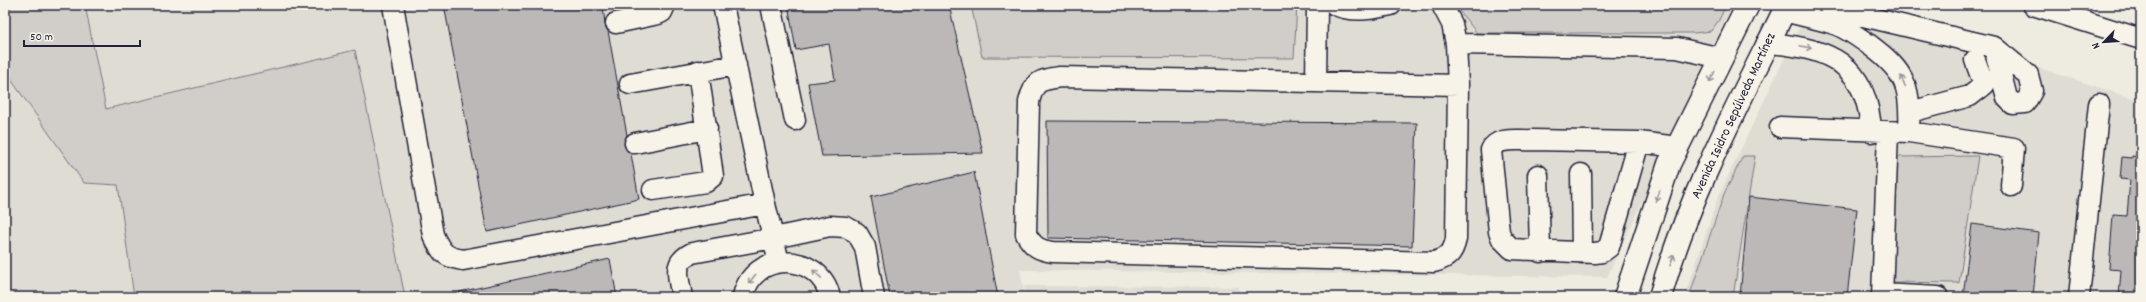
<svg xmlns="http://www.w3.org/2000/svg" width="2146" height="302" viewBox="0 0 2146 302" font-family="Dekko,sans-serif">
<rect width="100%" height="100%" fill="#eeebe1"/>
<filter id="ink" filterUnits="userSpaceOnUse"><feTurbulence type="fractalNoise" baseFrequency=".025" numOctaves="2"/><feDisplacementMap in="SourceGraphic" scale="8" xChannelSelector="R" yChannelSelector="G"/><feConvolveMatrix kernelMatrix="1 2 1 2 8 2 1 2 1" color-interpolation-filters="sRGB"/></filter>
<g filter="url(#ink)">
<!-- built -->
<path fill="#dfdcd4" d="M5,5h1728l-126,272 -587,-7 5,27h-1020z
M1810,5h34l297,96v196h-456l33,-100z
M1024,286l215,1 2,10h-215z"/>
<!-- green -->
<path fill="#d1cdc9" stroke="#7a7882" d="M5,5h80l21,104 249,-59 50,247h-271l-16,-112 -34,-2 -72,-102 -7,-28z
M971,5h326l-3,53 -312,-1z
M1450,5h276l-7,15 -8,11 -17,2h-217l-17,-21z
M1743,156h12l-22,141h-44l35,-103z
M1978,156l-19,127 -70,-1 6,-125z"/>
<!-- building -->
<path fill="#bbb8b7" stroke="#22223b" d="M444,5h159l2,20 3,6 19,104 -3,10 7,9 8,45 -152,33z
M788,5h161l34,148 -161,3 -14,-73 27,-3 -6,-36 -33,6z
M1047,121l370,2 -5,123 -364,-8z
M2132,156l9,1v140h-22l2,-27 -12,-1 4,-54 14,1 3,-36 -10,-1 2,-22 10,1z
M974,172l24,125h-108l-19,-100z
M1749,197l108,12 -10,88h-107z
M1972,224l67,9 -6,64h-70z
M610,259l7,38h-157l-1,-5z"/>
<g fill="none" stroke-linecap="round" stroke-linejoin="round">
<!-- minor casing -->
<g stroke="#22223b" stroke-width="23">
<path id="minor" d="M393,5l40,230c8,17 11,22 30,25l302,-56
M723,5l42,199 14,58
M771,5l24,115
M1335,5c19,8 37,4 56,0
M1442,5l10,19 4,20 2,41 -2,154c-3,14 -8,19 -22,23l-381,-10c-14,-2 -20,-5 -27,-18l3,-132c5,-21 10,-22 31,-25l398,8
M1822,5l20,6 152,36 34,28 4,16 -7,12 -12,1 -6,-6 -13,-51
M2033,5l108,34
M1784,11c17,5 36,8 53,14 12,5 24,14 34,21 36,27 40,42 38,86
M616,23l42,-9 4,-2 3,-7
M1767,43c62,4 101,21 104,89
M1456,44l221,4 44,10
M1316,82l1,-77
M630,84l106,-19
M1910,112l60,-16 14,-11 -9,-25
M1780,127l129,5 105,16 -3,38
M1532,140l107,2 -30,105 -7,5 -7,1 -83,-4 -10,-10 -3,-7 -8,-82c6,-14 28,-9 41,-10z
M1639,142l38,5
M635,143l72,-14
M1581,174l1,79
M1538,175l2,77
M653,190l53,-8 7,-6 -15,-105
M1882,294l56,3
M682,297c-3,-19 -11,-34 10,-44l82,-15 56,-12 16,1 11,6 8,14 9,50
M743,297c9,-47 77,-46 87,0
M1882,297l6,-165
M2079,297l20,-193"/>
</g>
<!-- major casing -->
<g stroke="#22223b" stroke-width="25">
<path id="major" d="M1625,297l44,-133 79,-159
M1660,297c29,-103 80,-196 127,-292"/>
</g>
<!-- minor -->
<use href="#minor" stroke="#f7f3e8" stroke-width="20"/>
<!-- major -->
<use href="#major" stroke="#f7f3e8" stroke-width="22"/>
</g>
<!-- one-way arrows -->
<defs><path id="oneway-shaft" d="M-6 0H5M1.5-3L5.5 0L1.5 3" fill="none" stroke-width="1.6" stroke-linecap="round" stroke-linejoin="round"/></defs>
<g stroke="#97959a">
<use href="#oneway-shaft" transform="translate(1806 47) rotate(12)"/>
<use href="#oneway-shaft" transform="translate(1712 77) rotate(117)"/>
<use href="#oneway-shaft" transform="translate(1903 81) rotate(-113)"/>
<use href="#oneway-shaft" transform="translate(1658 196) rotate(108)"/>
<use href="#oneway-shaft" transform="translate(1672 260) rotate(-70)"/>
<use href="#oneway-shaft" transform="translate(817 274) rotate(-136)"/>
<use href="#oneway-shaft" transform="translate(752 279) rotate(128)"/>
</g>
</g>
<g text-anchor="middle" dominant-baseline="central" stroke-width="4" stroke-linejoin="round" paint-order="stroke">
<!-- street labels -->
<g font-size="14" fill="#22223b" stroke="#f7f3e8">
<text transform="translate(1734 116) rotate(-65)">Avenida Isidro Sepúlveda Martínez</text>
</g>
</g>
<!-- margin -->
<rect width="2146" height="302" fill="none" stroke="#f7f3e8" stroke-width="20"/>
<rect x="10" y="10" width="2126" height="282" fill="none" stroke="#22223b" stroke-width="1.5" filter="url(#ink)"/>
<!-- north arrow -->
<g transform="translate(2104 42) rotate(245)" stroke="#f7f3e8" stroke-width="3" paint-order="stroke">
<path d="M0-3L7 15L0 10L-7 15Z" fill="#22223b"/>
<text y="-6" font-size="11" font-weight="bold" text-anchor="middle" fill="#22223b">N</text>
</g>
<!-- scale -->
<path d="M24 40v6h116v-6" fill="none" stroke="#22223b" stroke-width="2"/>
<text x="30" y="40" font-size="12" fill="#22223b" stroke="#f7f3e8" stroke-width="3" paint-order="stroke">50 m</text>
</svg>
